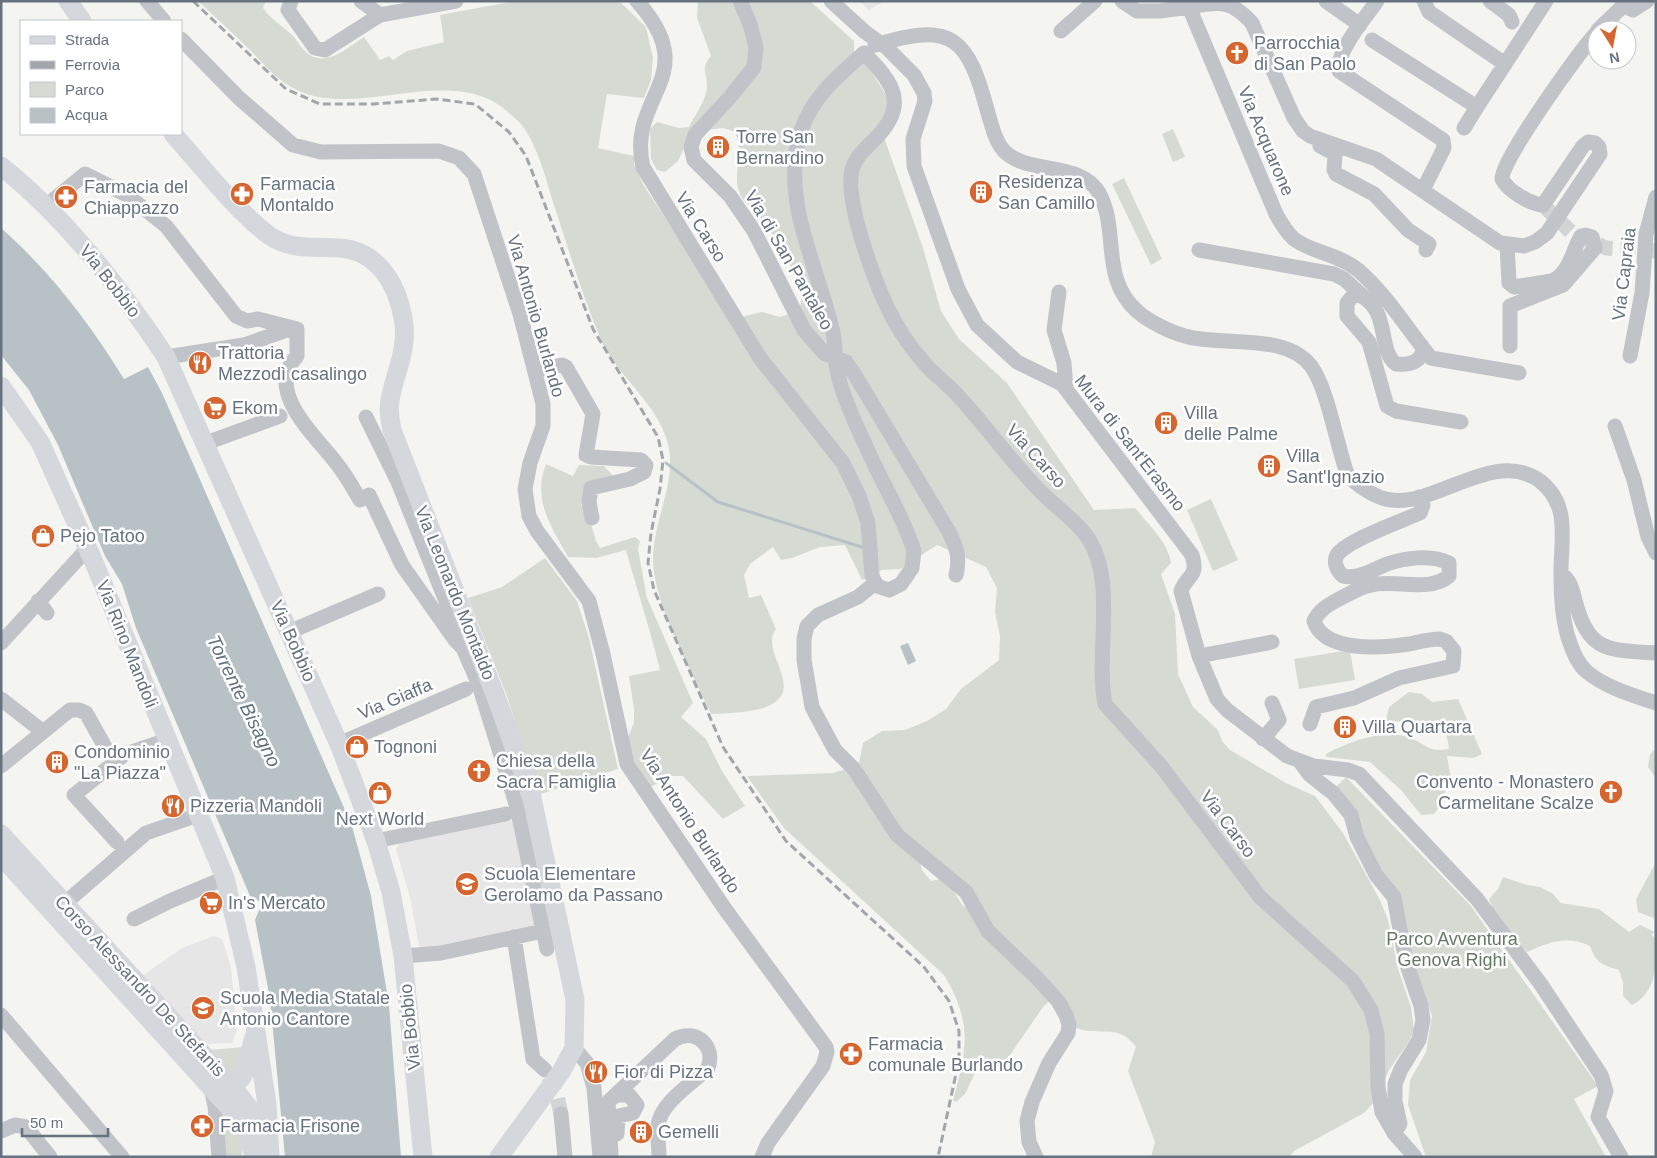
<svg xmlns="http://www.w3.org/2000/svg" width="1657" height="1158" viewBox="0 0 1657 1158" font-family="Arial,sans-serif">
<rect width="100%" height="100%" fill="#f4f5f1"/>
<!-- built -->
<path fill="#e5e6e5" d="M859,1h26l-16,9z
M514,820l23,106 -106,24 -12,-4 -9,-49 -14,-48 3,-5z
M214,936l8,3 9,28 6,63 -5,13 -26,1 -64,-68 40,-28z"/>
<!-- green -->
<path fill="#d5dbd3" d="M198,1h68l-3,7c8,11 18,17 28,26 6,5 9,13 15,18 19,17 41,-4 58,-15l16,23 9,-4 4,4 14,-9 37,-9 -4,-27 75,-14h104l27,26 7,31 -2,22 -7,18 -37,-4 -9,54 36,8v8l10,22 88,133 30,-7 18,5 20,-7c0,-5 2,-11 1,-16 -3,-18 -30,-64 -42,-78 -5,-7 -15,-13 -18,-20 -11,-22 5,-38 -6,-64l-12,-4 -16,2 -22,16 -7,15 -13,11 -8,-2 -6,-11 -1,-30 7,-7 22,6 10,-1c6,-12 18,-28 18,-41 0,-14 -7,-17 4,-30l-14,-38 1,-17h112l44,40v13l12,9 22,35 -3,42 38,108 18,63 18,28 48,44 87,127 41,-2c13,16 33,34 36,55l-10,11 14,40 3,60 15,33 25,23 4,11 8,9 56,33 29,13 28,37 37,67 8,20 10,49 13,38 3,23 -4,10 -21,30 -5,11 -1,11 -19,21 -70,38 -5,6h-138l4,-15 -27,-71 8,-24c-18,-25 -37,-10 -60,-19l-8,-22 -174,-183 -35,-60 4,-20 19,-12 23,-1 22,-9 19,-12 15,-20 38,-29 1,-24 -5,-24 2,-24 -11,-21 -49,-22 -37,24 -18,1 -20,10 -17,-35 -25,2 -28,11 -11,2 -8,-13 -23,17 -6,11 5,23 12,-3 15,34c-18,22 33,62 -10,78 -17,6 -37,6 -55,7 -19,-42 -58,-111 -58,-155 0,-38 24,-77 15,-115 -10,-40 -49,-66 -66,-102 -20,-46 -34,-95 -50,-143 -7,-24 -14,-50 -28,-71 -5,-7 -15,-15 -22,-21 -54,-40 -140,8 -198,-14 -26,-10 -35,-24 -54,-43 -17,-17 -35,-33 -52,-49z
M1173,129l12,28 -12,5 -11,-28z
M1124,178l38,81 -11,6 -39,-81z
M546,464l27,12 6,-11 25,1 11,12 -32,16 -2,11 8,12 7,24 4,7 35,-11 5,4 -2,8 9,49 46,105 -12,14 25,22 16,32 23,35 -22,13 -40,-43h-14l-18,11 -19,-30 -4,-20 6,-14v-14l-5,-33 31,-6c-10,-41 -23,-80 -34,-120l-30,8 -28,-1c-17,-31 -36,-57 -22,-93z
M1211,499l27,61 -25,11 -26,-61z
M545,558l32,43 12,37 29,131 -80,26 -31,-99 -39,-98 34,-11z
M1350,650l5,30 -56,9 -5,-30z
M1409,692l13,2 10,8 26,-3 24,55 -8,4 -27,-2 4,23c-9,15 -6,22 -17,35l-13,1 -20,-25 -31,-28 -44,-5v-3c23,-12 61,-27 87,-15 17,8 15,13 36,10 -2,-38 -38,-23 -63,-29l3,-13z
M1656,748v30l-8,-11 2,-13z
M846,769l74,93 2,8 9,11 10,-2 11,10 11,17 6,1 80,94 -6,6 -35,51 -10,5 -12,1 -10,7 -11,23 -9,8 -3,-1c14,-53 20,-77 -9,-126l-160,-147 -37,-52 86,-3z
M1346,777l125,129 127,180 -24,13 32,58h-180l-18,-52 2,-25 16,-28 6,-36 -5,-14 -2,1 -28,-105 -19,-28 -43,-82z
M1656,862v57l-18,-7 -2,-13z
M1503,877l24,8 13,2 12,6 9,10 38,6 30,23 11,-7 15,7 -4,3 5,3c0,28 1,54 -24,67l-9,-9v-13l-4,-13c-17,-5 -23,-7 -29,-24 -23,-11 -41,-4 -63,6l-33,-41 -5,-12 9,-10z
M244,1047l-11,29 -25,-26z
M228,1116l10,15 5,17 -2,9h-18l-3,-40z"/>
<!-- water -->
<path fill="#b8c2c6" d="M1,228c49,43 90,97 123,151l24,-12 14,26 190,433 19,70 18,109 12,152h-116l-15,-158 -15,-79 7,-17 -12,-7 -114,-268 -14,-44 -17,-28 -47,-111 -29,-55 -28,-35z
M908,643l8,18 -8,4 -8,-19z"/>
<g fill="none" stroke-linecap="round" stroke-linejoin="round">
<!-- stream -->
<path stroke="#b8c2c6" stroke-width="3" d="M666,463l52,39 147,46"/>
<!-- minor-tunnel -->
<path stroke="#d0d4d5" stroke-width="15" stroke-dasharray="15 8" stroke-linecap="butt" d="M1543,205l29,28 34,15 50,3
M549,1077l8,20 4,17"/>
<!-- minor -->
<path stroke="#c0c3c7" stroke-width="15" d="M147,1l17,20
M291,1l-3,9 27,38 10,2 55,-35
M361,1l19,14
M637,1c68,76 -11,94 6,166l117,191 83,105 16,33 9,27 4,53 5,10 12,4 12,-6 11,-16 2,-17c-10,-34 -35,-73 -49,-107 -10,-21 -24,-51 -28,-74 -3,-12 -1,-25 -4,-37 -14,-65 -54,-134 -32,-202 11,-34 38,-56 63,-78 30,30 45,52 11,86 -9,9 -20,18 -23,31 -6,23 11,76 20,100 13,37 28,66 54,95 11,12 25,22 36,35 26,29 49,61 77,90 14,15 38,31 49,48 29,43 7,117 17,166l56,62 99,131 93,84 18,29 6,24 1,53 4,25 12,21 21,24
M740,1l10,23 6,23 -2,20 -23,29 -36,39 -4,12 3,13 36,36 24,35 50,99 20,23 22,9 9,13 94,157c8,16 11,26 7,43
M831,1l34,31 21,15 28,28 10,18 1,8 -12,38 1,27 44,123 19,36 40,37 45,22 130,171c7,23 -5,19 -11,36l18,65 18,43 10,11 60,46 27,10 34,4 11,4 118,125 63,84 61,92 5,16 -8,26 23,40
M1122,1l15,10h23l29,-4
M1326,1l34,24
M1377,1c-11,16 -41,50 -38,70l104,69 1,8 -21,42
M1424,1l5,11 76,52
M1490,1l19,14 3,7
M1623,5l10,5 14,-9
M380,15l76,-14
M1598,30l30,-29
M1061,31l34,-30
M181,39l58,59 54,47 28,7 118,-1 20,7 15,16 46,140 23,90v22l-13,37 -5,26 4,27 8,15 52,70 14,53 24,110 98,145 101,138 1,5 -4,14 -55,77 -6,14
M1372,40l105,67 69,-106
M875,45c79,-24 93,-7 113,68 4,13 7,28 16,38 25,25 76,9 95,42 21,38 0,85 39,119 12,10 32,20 47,24 37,11 100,-4 126,30 17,23 26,81 37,110 12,11 27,22 43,24 47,6 103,-52 149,-19 32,25 20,61 21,95 0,22 1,46 9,67 4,11 8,21 17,29 20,16 45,23 69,31
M1464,128l13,-21
M1320,146l15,8 -1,16 2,4 38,20 34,36 21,14 -3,6
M46,206l39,-32 42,21 39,31 70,90 11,5 11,-2 39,10v27c-34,35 20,81 40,108 9,11 16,24 23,36l9,-5 33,70 53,75 8,8 16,37 38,122 30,142
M1507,244l2,39 5,4 38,-6c18,-8 20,-30 29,-45l5,-1 6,2 3,11 -32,37 -53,21v40
M1199,250l135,24 10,5 21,19
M1059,292l-5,38 10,33 2,26
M1422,346l1,6c-5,12 -16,13 -27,12 -19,-14 -5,-53 -36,-69l-7,1 -6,7v13l22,26 18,64 9,5 65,11
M1630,356l12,-63 4,-59 10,-37
M166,357l78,-12 49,-17
M535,371l27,-6 4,2 27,47 -7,41 5,2 50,3 5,5 -2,7 -14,7 -39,9 -2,14 3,16
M1519,373l-88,-15c-24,-29 -43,-62 -73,-88 -19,-16 -48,-18 -64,-31 -8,-7 -13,-16 -18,-25l-87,-207c32,-6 42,-7 63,16l42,95 9,13 7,5 66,23 124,84 24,3 11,-4 12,-9 53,-79 -1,-7 -4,-4 -7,-1 -5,4 -40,59c-13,-1 -35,-14 -41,-26 -1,-19 78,-128 95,-147
M366,417l32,65 60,149
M1615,426l19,54 14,57 8,16
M206,443l74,-27
M1561,574c10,7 11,15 14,26 13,53 34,50 81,53
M875,583l-17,14 -40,18 -11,11 -3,13v21l8,47 23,43 19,19 43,66 69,57 22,39 49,47 21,23 8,14 3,10 -1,8 -19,30 -17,39 -5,19 2,21 7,15
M38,601l9,12
M289,632l89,-38
M1,643l87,-95
M1199,656l73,-14
M1,699l41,32
M1310,724l6,-17 38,-9 45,-20 54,-12 1,-15 -8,-10 -6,-2c-11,0 -21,3 -31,5 -26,4 -85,9 -95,-23 5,-11 14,-16 25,-22 10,-5 21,-12 32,-14 24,-6 58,8 78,-9v-13c-18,-9 -44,-5 -62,1 -13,5 -30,16 -44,12 -6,-5 -10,-14 -6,-21 10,-15 65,-34 83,-42l3,-8 -4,-8
M1263,739l16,-19 -7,-17
M339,744l127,-55
M1301,763l9,12 23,18 18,22 6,22 19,38 18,22 12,65 15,44 2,14 -4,20 -18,29 -6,15v17l5,23 -6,9
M1,766l69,-56h9l7,3 28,50
M376,841l130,-27
M117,842l-43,-47 51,-41 42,-14
M64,904l82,-71 52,-18
M134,919l36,-18 55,-23
M514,937l19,122 12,11
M403,956l38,-3 102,-22
M1,1015l121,142
M574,1048l13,15 7,25 6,69
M211,1087l4,19 4,51
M617,1095h12l8,10 -4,8 -15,3 -1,18
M561,1114l4,43
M1,1131l14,-6 11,2 24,30
M611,1154l-3,-52 67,-63c21,-11 41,7 33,29 -15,15 -47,34 -50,57 -1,10 1,21 1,32"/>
<!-- major -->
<path stroke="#d4d8dc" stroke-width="19" d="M68,1l14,20
M173,134c29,32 63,77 97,102 22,15 46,10 70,12 38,3 57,36 63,70 6,30 -8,54 -13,82 -2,10 0,20 2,30l106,272 34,96 43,202 -1,48 -13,24 -62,85
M1,166c65,52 119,121 165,191l173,387 37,97 15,51 12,64 20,201
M1,386l39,56 53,118 132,318 21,89 21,137 3,53
M1,834l232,253 24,31 9,19
M1,856l236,260 11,17 6,24
M225,1096l18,-20 11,-39"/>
<!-- rail -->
<path stroke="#a2a6ab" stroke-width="3" stroke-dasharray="8 4" stroke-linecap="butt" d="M193,1l93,88 34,15h54l62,-5 39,5 34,28 17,24 67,173 65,108 5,23 -3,29 -9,44 -3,30 6,27 69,157 63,94 138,126 25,34 10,30v29l-21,97"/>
</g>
<!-- icons -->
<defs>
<g id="church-disc" transform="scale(1.25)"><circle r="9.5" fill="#d66630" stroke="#fff"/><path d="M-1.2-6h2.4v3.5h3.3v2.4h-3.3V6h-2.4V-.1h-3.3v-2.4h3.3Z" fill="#fff"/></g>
<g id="building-disc" transform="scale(1.25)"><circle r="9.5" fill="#d66630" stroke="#fff"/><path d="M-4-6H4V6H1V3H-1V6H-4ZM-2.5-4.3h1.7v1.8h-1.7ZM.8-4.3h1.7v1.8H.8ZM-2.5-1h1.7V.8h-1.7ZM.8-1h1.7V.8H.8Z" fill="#fff"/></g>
<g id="pharmacy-disc" transform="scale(1.25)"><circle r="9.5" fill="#d66630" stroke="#fff"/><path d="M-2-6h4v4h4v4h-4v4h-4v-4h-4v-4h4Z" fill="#fff"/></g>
<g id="restaurant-disc" transform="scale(1.25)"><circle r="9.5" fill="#d66630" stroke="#fff"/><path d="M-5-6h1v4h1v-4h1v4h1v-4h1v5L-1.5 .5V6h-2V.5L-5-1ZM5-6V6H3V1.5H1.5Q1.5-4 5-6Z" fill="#fff"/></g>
<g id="supermarket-disc" transform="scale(1.25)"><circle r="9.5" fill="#d66630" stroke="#fff"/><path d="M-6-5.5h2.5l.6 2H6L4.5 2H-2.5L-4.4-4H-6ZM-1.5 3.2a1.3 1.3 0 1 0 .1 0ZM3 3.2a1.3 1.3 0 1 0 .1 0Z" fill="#fff"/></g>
<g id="shop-disc" transform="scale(1.25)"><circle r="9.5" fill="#d66630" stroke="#fff"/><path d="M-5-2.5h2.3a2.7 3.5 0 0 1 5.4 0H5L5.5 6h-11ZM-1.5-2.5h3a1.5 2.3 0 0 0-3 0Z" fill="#fff"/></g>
<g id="school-disc" transform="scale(1.25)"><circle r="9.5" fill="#d66630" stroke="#fff"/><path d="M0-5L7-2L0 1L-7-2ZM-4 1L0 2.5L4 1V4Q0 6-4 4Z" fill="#fff"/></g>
</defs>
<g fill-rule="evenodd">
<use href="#church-disc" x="1237" y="53"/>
<use href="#building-disc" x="718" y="147"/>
<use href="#building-disc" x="981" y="192"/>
<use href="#pharmacy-disc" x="242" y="194"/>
<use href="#pharmacy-disc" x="66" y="197"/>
<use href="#restaurant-disc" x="200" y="363"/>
<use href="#supermarket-disc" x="215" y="408"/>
<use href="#building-disc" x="1166" y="423"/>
<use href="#building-disc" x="1269" y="466"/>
<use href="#shop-disc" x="43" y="536"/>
<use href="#building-disc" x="1345" y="727"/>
<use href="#shop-disc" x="357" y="747"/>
<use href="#building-disc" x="57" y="762"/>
<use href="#church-disc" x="479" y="771"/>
<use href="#church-disc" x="1611" y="792"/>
<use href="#shop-disc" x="380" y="793"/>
<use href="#restaurant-disc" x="173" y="806"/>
<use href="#school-disc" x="467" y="884"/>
<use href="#supermarket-disc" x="211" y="903"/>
<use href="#school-disc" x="203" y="1008"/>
<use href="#pharmacy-disc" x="851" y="1054"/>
<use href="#restaurant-disc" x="596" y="1072"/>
<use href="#pharmacy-disc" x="202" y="1126"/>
<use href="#building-disc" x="641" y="1132"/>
</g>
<g text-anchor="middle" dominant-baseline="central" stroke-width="5" stroke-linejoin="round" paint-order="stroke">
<!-- poi labels -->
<g font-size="18" fill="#667280" stroke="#fff" text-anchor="start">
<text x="1254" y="43">Parrocchia<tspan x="1254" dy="21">di San Paolo</tspan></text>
<text x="736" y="137">Torre San<tspan x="736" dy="21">Bernardino</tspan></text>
<text x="998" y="182">Residenza<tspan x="998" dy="21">San Camillo</tspan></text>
<text x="260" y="184">Farmacia<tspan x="260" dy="21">Montaldo</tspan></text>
<text x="84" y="187">Farmacia del<tspan x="84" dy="21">Chiappazzo</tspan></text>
<text x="218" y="353">Trattoria<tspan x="218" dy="21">Mezzodì casalingo</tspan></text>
<text x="232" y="408">Ekom</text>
<text x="1184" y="413">Villa<tspan x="1184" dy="21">delle Palme</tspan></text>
<text x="1286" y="456">Villa<tspan x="1286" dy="21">Sant'Ignazio</tspan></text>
<text x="60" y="536">Pejo Tatoo</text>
<text x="1362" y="727">Villa Quartara</text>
<text x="374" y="747">Tognoni</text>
<text x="74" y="752">Condominio<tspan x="74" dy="21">"La Piazza"</tspan></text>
<text x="496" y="761">Chiesa della<tspan x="496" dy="21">Sacra Famiglia</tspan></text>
<text x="1594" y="782" text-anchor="end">Convento - Monastero<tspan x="1594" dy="21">Carmelitane Scalze</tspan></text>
<text x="190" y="806">Pizzeria Mandoli</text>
<text x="380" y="819" text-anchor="middle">Next World</text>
<text x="484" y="874">Scuola Elementare<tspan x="484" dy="21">Gerolamo da Passano</tspan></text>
<text x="228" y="903">In's Mercato</text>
<text x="220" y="998">Scuola Media Statale<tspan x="220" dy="21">Antonio Cantore</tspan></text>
<text x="868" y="1044">Farmacia<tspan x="868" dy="21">comunale Burlando</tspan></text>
<text x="614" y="1072">Fior di Pizza</text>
<text x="220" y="1126">Farmacia Frisone</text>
<text x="658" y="1132">Gemelli</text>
</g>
<!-- street labels -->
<g font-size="18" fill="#667280" stroke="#fff">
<text transform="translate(1266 141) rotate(67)">Via Acquarone</text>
<text transform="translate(701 227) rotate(58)">Via Carso</text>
<text transform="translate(789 260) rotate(60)">Via di San Pantaleo</text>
<text transform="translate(1624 274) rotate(-83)">Via Capraia</text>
<text transform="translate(110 281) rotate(52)">Via Bobbio</text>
<text transform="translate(536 316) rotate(74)">Via Antonio Burlando</text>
<text transform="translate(1130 443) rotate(52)">Mura di Sant'Erasmo</text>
<text transform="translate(1036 456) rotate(48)">Via Carso</text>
<text transform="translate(455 593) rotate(68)">Via Leonardo Montaldo</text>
<text transform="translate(293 641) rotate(66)">Via Bobbio</text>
<text transform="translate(127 644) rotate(68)">Via Rino Mandoli</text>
<text transform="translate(395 699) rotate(-23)">Via Giaffa</text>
<text transform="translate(690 821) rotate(57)">Via Antonio Burlando</text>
<text transform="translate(1228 824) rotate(53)">Via Carso</text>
<text transform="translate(140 986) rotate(47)">Corso Alessandro De Stefanis</text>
<text transform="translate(410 1027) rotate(-96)">Via Bobbio</text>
</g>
<!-- park labels -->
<g font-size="18" fill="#667864" stroke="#fff">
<text x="1452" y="939">Parco Avventura<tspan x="1452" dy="21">Genova Righi</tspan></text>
</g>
<!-- water labels -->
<g font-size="19" font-style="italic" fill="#61737d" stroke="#fff">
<text transform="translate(244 701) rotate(64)">Torrente Bisagno</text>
</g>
</g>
<!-- border -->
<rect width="1657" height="1158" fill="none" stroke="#667280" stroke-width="5"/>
<!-- legend -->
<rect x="20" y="20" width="162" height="115" fill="#ffffff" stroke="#c2c7cc"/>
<rect x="30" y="36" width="25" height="8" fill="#d4d8dc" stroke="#c2c7cc"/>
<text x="65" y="45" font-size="15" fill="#667280">Strada</text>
<rect x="30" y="61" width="25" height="8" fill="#a2a6ab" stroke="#c2c7cc"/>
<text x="65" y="70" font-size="15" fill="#667280">Ferrovia</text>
<rect x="30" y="82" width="25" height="15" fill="#d5dbd3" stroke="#c2c7cc"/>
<text x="65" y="95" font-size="15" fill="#667280">Parco</text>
<rect x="30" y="108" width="25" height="15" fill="#b8c2c6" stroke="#c2c7cc"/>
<text x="65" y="120" font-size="15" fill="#667280">Acqua</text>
<!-- north arrow -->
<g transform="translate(1612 45) rotate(169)"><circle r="24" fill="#ffffff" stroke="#c2c7cc"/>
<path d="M0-4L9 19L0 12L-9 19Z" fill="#d66630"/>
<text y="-8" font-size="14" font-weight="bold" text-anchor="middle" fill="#667280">N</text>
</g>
<!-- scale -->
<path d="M22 1128v8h86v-8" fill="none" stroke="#667280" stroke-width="2.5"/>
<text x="30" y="1128" font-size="15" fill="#667280" stroke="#ffffff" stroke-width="4" paint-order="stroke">50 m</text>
</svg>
